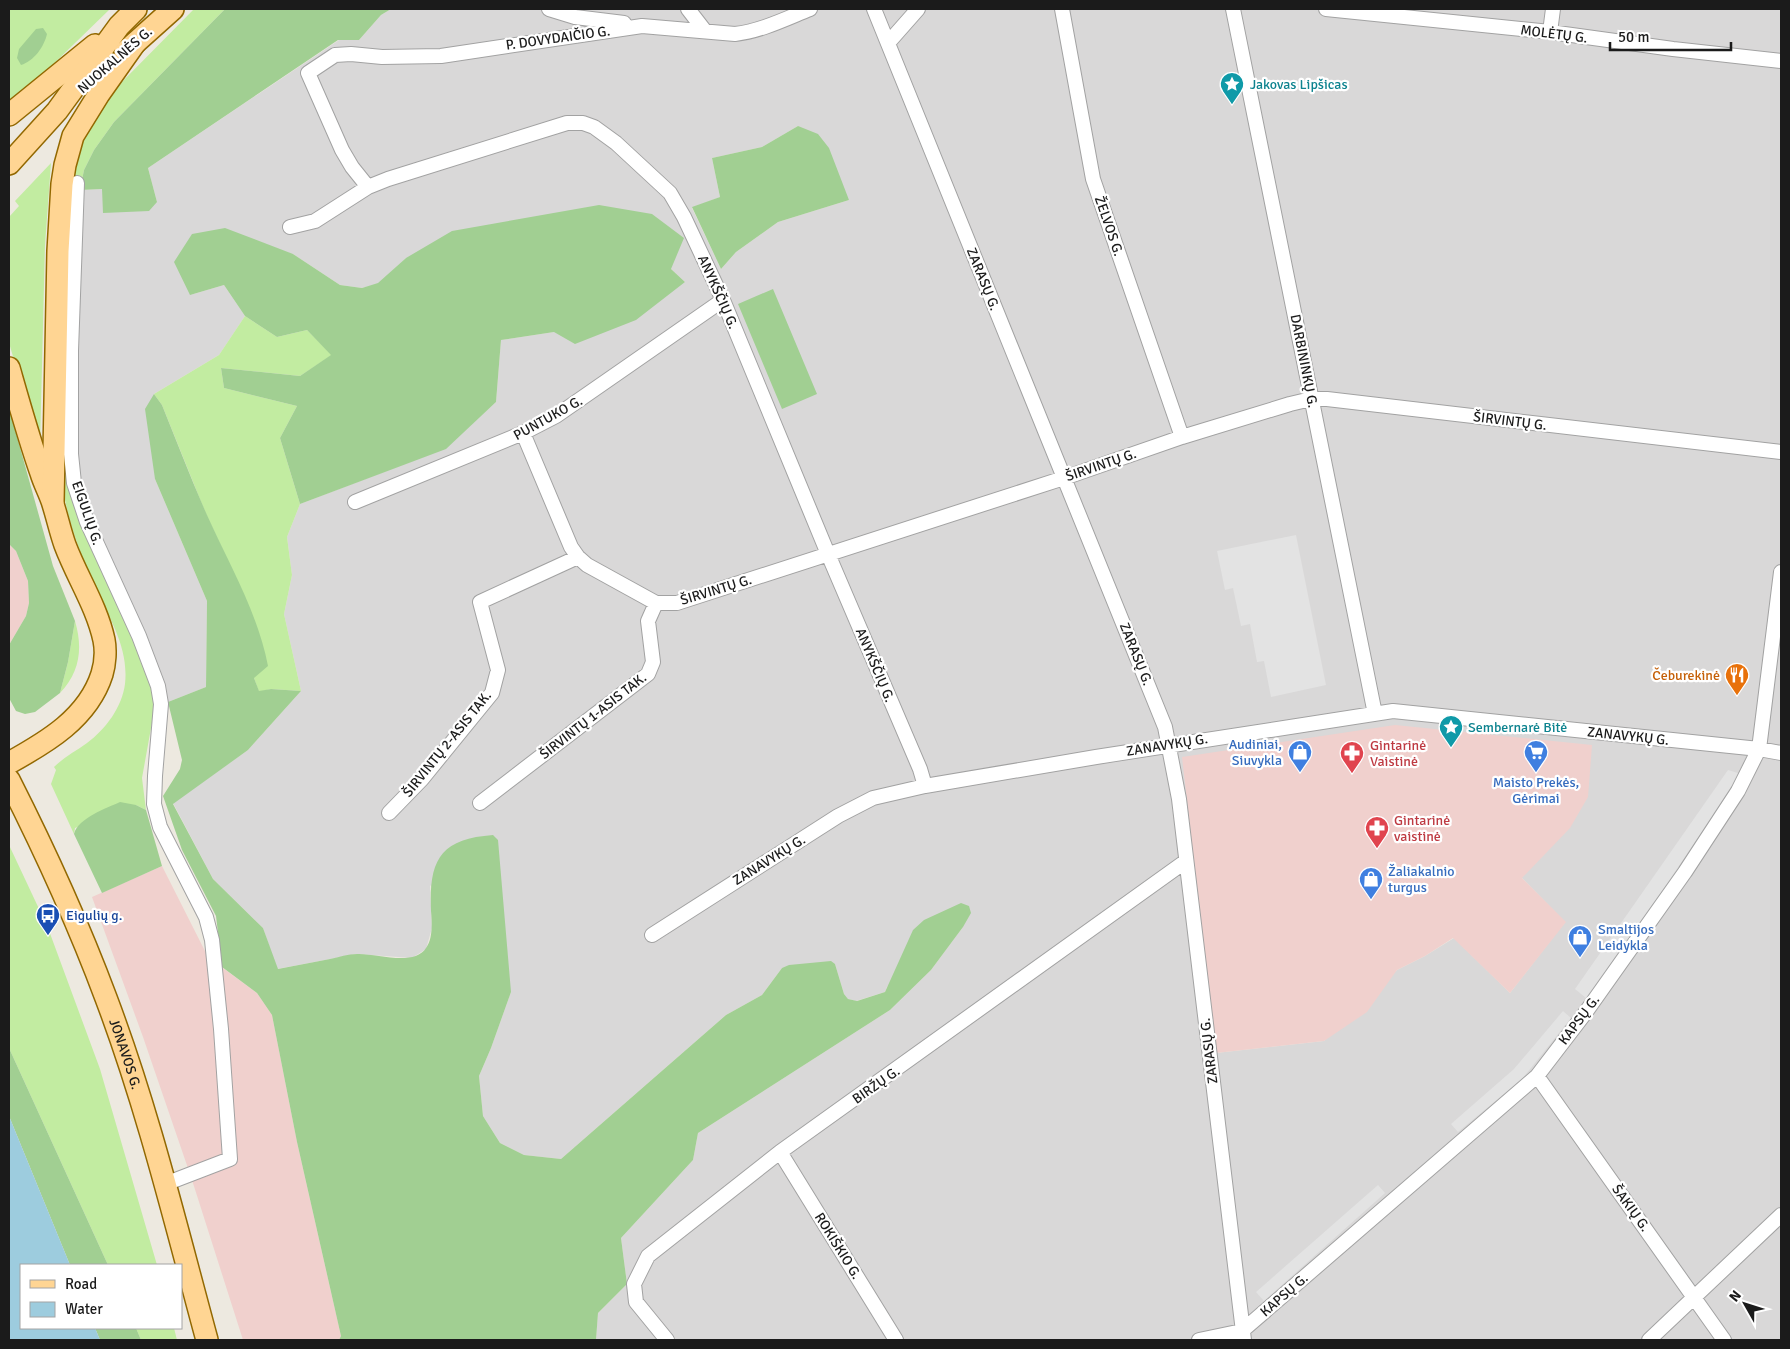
<svg xmlns="http://www.w3.org/2000/svg" width="1790" height="1349" viewBox="0 0 1790 1349" font-family="Signika,sans-serif">
<rect width="100%" height="100%" fill="#ede9e0"/>
<!-- residential -->
<path fill="#d9d8d8" fill-rule="evenodd" d="M391,9h1390v1331h-1185l2,-27 29,-29 -6,-46 72,-78 5,-27 192,-123 41,-40 32,-43 -76,60 -2,5 -29,9 -8,-2 -4,-5 -9,-30 -53,4 -20,27 -36,20 -165,144 -37,-4 -24,-12 -17,-27 -4,-40 12,-28 20,-56 -81,-107 2,43 -6,21 -14,9 -55,-4 -80,15 -14,-41 -50,-49 -40,-76 75,-53 53,-59 -17,-77 8,-39 -5,-38 13,-33 146,-56 50,-46 5,-62 53,-8 131,-50 -14,-13 -265,-11 -28,26 -16,4 -22,-3 -47,-31 -103,41 34,-10 21,31 -26,39 -65,39 1,85 52,122 -1,86 -38,15 -18,-59 -57,-124 -14,-48 -4,-29 5,-252 22,-1 55,13 -9,-34 191,-128h20l22,-25zM798,126l51,74 -71,22 -42,30 -15,17 -29,-61 28,-11 -8,-39 50,-11zM1522,878l43,44 -55,71 -56,-55 -29,18 -28,14 -73,71 -108,12z"/>
<!-- commercial -->
<path fill="#f0d0cd" d="M9,544l7,7 12,30 1,22 -3,13 -17,29z
M1395,725l197,20 -4,52 -18,31 -48,50 44,44 -56,71 -57,-55 -28,18 -28,14 -30,42 -43,29 -108,12 -34,-296z
M162,866l46,91 49,36 15,22 25,127 44,194 -2,4h-96l-51,-160 -49,-143 -51,-140z"/>
<!-- grass -->
<path fill="#c2eca1" d="M9,9h101l-71,69 -30,27z
M194,9h31l-111,113 -20,28 -10,20 -4,20 -14,2 15,-54 33,-48z
M51,163l-6,82 -5,202 -31,-104v-126l10,-11 -4,-5z
M64,280l4,204 14,45 52,110 18,44 3,23 -13,72 4,32 -10,-5 -61,23 -1,6 -23,-50 5,-14 -2,-3c10,-10 22,-16 33,-24 19,-14 35,-36 38,-59 4,-36 -15,-65 -30,-96 -13,-30 -25,-61 -31,-93 -5,-31 -3,-63 -3,-94 1,-41 2,-81 3,-121z
M245,316l32,21 30,-7 25,25 -32,21 -79,-8 3,20 73,18 -17,32 20,66 -13,33 5,38 -8,39 17,77 -30,-2 -12,3 -5,-14 -20,-104 -28,-60 -44,-109 -8,-11 65,-39z
M75,621c8,27 5,51 -15,72l8,-31z
M9,845l39,83 52,141 57,196h-49l-99,-217z
M136,1328h38l3,12h-36z"/>
<!-- forest -->
<path fill="#a1cf92" d="M225,9h166l-10,6 -22,25h-21l-190,128 9,34 -8,9 -46,2 -1,-24 -22,1 4,-20 10,-20 20,-28z
M43,28l4,6c-3,13 -13,27 -26,31l-4,-7 2,-9 17,-20z
M798,126l20,8 11,14 20,52 -71,22 -42,30 -15,17 -29,-62 28,-10 -8,-39 50,-11z
M599,205l53,9 32,24 -13,31 14,13 -49,38 -61,24 -21,-12 -53,8 -5,62 -50,47 -146,55 -20,-66 17,-32 -73,-18 -3,-20 79,8 31,-21 -24,-25 -30,7 -32,-21 -21,-31 -34,10 -16,-33 18,-28 33,-6 68,26 47,31 22,3 16,-5 28,-25 46,-27z
M773,289l44,105 -35,15 -44,-105z
M154,394l8,11c15,37 29,74 45,110 22,49 51,98 61,151l-14,12 5,13 12,-2 30,2 -53,59 -75,54 40,75 50,49 15,41c17,-3 35,-7 52,-10 9,-2 18,-5 27,-5 19,-1 57,13 69,-6 7,-9 6,-26 5,-37 -2,-50 8,-72 62,-76l5,5 13,152 -20,56 -12,28 4,40 17,27 24,12 37,4 165,-144 36,-20 20,-27 7,-3 42,-4 4,3 9,30 4,5 9,2 28,-9 28,-62 11,-10 37,-17 8,3 2,7 -8,14 -32,43 -41,40 -192,123 -5,27 -72,78 6,46 -29,29 -2,27h-257l2,-4 -44,-194 -25,-127 -15,-22 -35,-26 -6,-51 -34,-66 -19,-54 17,-27 2,-9 -14,-58 38,-15 1,-86 -52,-122 -10,-70z
M9,408l44,158 22,55 -7,41 -8,31 -25,19 -10,2 -9,-3 -7,-13v-53l17,-29 3,-13 -1,-22 -12,-30 -7,-7z
M120,802l16,3 10,5 16,56 -60,27 -28,-59c4,-16 33,-26 46,-32z
M9,1048l99,217h-38l-61,-149z
M95,1328h41l5,12h-41z"/>
<!-- parking -->
<path fill="#e3e3e3" d="M1296,535l30,150 -55,12 -7,-36 -7,1 -7,-38 -9,2 -8,-38 -8,2 -8,-39z
M1728,770l13,4 -75,111 -80,113 -11,-9z
M1563,1011l8,7 -49,61 -64,53 -7,-8 63,-55z
M1378,1185l7,8 -121,108 -8,-9z"/>
<!-- water -->
<path fill="#9dccde" d="M9,1116l61,149h-49v63h74l5,12h-91z"/>
<g fill="none" stroke-linecap="round" stroke-linejoin="round">
<!-- street casing -->
<g stroke="#a2a2a2" stroke-width="16">
<path id="street" d="M549,9l26,8 49,6
M688,9l17,22
M874,9l291,718 14,72 65,541
M1062,9l31,170 89,258
M1233,9l142,705
M1326,9l224,23 123,17 108,12
M1550,32l3,-23
M888,43l30,-34
M77,183l-6,168v103l3,29 13,39 52,114 19,50 3,18 -6,72 -1,28 6,23 46,90 6,23 9,89 9,130 -65,25
M368,187l-16,-20 -10,-17 -34,-77 27,-18 16,-1 31,3 59,-1 201,-30 93,8c26,-3 50,-15 75,-25
M290,227l25,-6 53,-34 20,-8 179,-56h16l11,4 22,16 54,50 14,24 39,83 105,254 92,215 5,17
M523,433l48,114 7,10 9,8 69,38h21l387,-125 118,-41 108,-33 21,-5h16l454,53
M355,502l168,-69 33,-17 167,-116
M480,803l168,-129 5,-12 -5,-41 8,-18
M389,813l33,-34 70,-86 6,-23 -18,-68 98,-45
M652,935l186,-119 35,-18 52,-12 171,-29 297,-46 366,38 22,4
M1537,1076l187,264
M780,1152l116,188
M667,1340l-31,-38 -2,-18 14,-28 132,-104 406,-291
M1199,1340l43,-9 295,-255 46,-60 102,-144 53,-81 21,-42 22,-177
M1649,1340l132,-125"/>
</g>
<!-- primary casing -->
<g stroke="#926800" stroke-width="24">
<g id="primary">
<path d="M125,52l48,-43"/>
<path d="M9,115l86,-70"/>
<path d="M9,164l48,-53 62,-85 17,-17"/>
<path d="M9,368c10,35 20,71 32,105 3,10 8,19 11,28 5,15 8,30 13,44 12,32 32,62 39,95 2,10 1,24 -2,34 -14,44 -55,68 -93,89"/>
<path d="M53,502l5,-251 4,-67 3,-19 8,-29 26,-42 36,-51"/>
<path id="s1" d="M9,780c36,71 69,143 97,218 42,111 70,228 101,342"/>
</g>
</g>
<!-- street -->
<use href="#street" stroke="#fff" stroke-width="14"/>
<!-- primary -->
<use href="#primary" stroke="#ffd593" stroke-width="21"/>
</g>
<!-- icons -->
<defs>
<g id="sight-pin" transform="scale(1.25)"><path d="M0 17L-7.5 6A9.5 9.5 0 1 1 7.5 6Z" fill="#0f9aa8" stroke="#fff"/><path d="M0-6L1.8-2.2L6-1.7L2.9 1.2L3.7 5.4L0 3.3L-3.7 5.4L-2.9 1.2L-6-1.7L-1.8-2.2Z" fill="#fff"/></g>
<g id="restaurant-pin" transform="scale(1.25)"><path d="M0 17L-7.5 6A9.5 9.5 0 1 1 7.5 6Z" fill="#e8710a" stroke="#fff"/><path d="M-5-6h1v4h1v-4h1v4h1v-4h1v5L-1.5 .5V6h-2V.5L-5-1ZM5-6V6H3V1.5H1.5Q1.5-4 5-6Z" fill="#fff"/></g>
<g id="shop-pin" transform="scale(1.25)"><path d="M0 17L-7.5 6A9.5 9.5 0 1 1 7.5 6Z" fill="#3f7fe0" stroke="#fff"/><path d="M-5-2.5h2.3a2.7 3.5 0 0 1 5.4 0H5L5.5 6h-11ZM-1.5-2.5h3a1.5 2.3 0 0 0-3 0Z" fill="#fff"/></g>
<g id="supermarket-pin" transform="scale(1.25)"><path d="M0 17L-7.5 6A9.5 9.5 0 1 1 7.5 6Z" fill="#3f7fe0" stroke="#fff"/><path d="M-6-5.5h2.5l.6 2H6L4.5 2H-2.5L-4.4-4H-6ZM-1.5 3.2a1.3 1.3 0 1 0 .1 0ZM3 3.2a1.3 1.3 0 1 0 .1 0Z" fill="#fff"/></g>
<g id="pharmacy-pin" transform="scale(1.25)"><path d="M0 17L-7.5 6A9.5 9.5 0 1 1 7.5 6Z" fill="#e0444e" stroke="#fff"/><path d="M-2-6h4v4h4v4h-4v4h-4v-4h-4v-4h4Z" fill="#fff"/></g>
<g id="bus-pin" transform="scale(1.25)"><path d="M0 17L-7.5 6A9.5 9.5 0 1 1 7.5 6Z" fill="#1a4fb4" stroke="#fff"/><path d="M-5-6H5V4H4V6H2V4H-2V6H-4V4H-5ZM-3.5-4V0h7V-4ZM-3.5 1.2v1.5H-2V1.2ZM2 1.2v1.5H3.5V1.2Z" fill="#fff"/></g>
</defs>
<g fill-rule="evenodd">
<use href="#sight-pin" x="1232" y="84"/>
<use href="#restaurant-pin" x="1737" y="675"/>
<use href="#sight-pin" x="1451" y="727"/>
<use href="#shop-pin" x="1300" y="752"/>
<use href="#supermarket-pin" x="1536" y="752"/>
<use href="#pharmacy-pin" x="1352" y="753"/>
<use href="#pharmacy-pin" x="1377" y="828"/>
<use href="#shop-pin" x="1371" y="879"/>
<use href="#bus-pin" x="48" y="915"/>
<use href="#shop-pin" x="1580" y="937"/>
</g>
<g text-anchor="middle" dominant-baseline="central" stroke-width="4.5" stroke-linejoin="round" paint-order="stroke">
<!-- street labels -->
<g font-size="14" fill="#1b1b1b" stroke="#fff">
<text transform="translate(1554 34) rotate(7)">MOLĖTŲ G.</text>
<text transform="translate(558 38) rotate(-8)">P. DOVYDAIČIO G.</text>
<text transform="translate(115 60) rotate(-41)">NUOKALNĖS G.</text>
<text transform="translate(1109 226) rotate(71)">ŽELVOS G.</text>
<text transform="translate(983 279) rotate(68)">ZARASŲ G.</text>
<text transform="translate(718 292) rotate(66)">ANYKŠČIŲ G.</text>
<text transform="translate(1304 361) rotate(79)">DARBININKŲ G.</text>
<text transform="translate(548 418) rotate(-29)">PUNTUKO G.</text>
<text transform="translate(1510 421) rotate(7)">ŠIRVINTŲ G.</text>
<text transform="translate(1101 465) rotate(-19)">ŠIRVINTŲ G.</text>
<text transform="translate(87 513) rotate(71)">EIGULIŲ G.</text>
<text transform="translate(716 590) rotate(-17)">ŠIRVINTŲ G.</text>
<text transform="translate(1136 654) rotate(68)">ZARASŲ G.</text>
<text transform="translate(875 665) rotate(67)">ANYKŠČIŲ G.</text>
<text transform="translate(593 716) rotate(-38)">ŠIRVINTŲ 1-ASIS TAK.</text>
<text transform="translate(1628 736) rotate(6)">ZANAVYKŲ G.</text>
<text transform="translate(447 744) rotate(-51)">ŠIRVINTŲ 2-ASIS TAK.</text>
<text transform="translate(1167 745) rotate(-9)">ZANAVYKŲ G.</text>
<text transform="translate(769 860) rotate(-32)">ZANAVYKŲ G.</text>
<text transform="translate(1579 1020) rotate(-53)">KAPSŲ G.</text>
<text transform="translate(1209 1051) rotate(-97)">ZARASŲ G.</text>
<text stroke="none"><textPath href="#s1" startOffset="298">JONAVOS G.</textPath></text>
<text transform="translate(876 1085) rotate(-35)">BIRŽŲ G.</text>
<text transform="translate(1631 1208) rotate(54)">ŠAKIŲ G.</text>
<text transform="translate(838 1246) rotate(58)">ROKIŠKIO G.</text>
<text transform="translate(1284 1295) rotate(-41)">KAPSŲ G.</text>
</g>
<!-- culture labels -->
<g font-size="14" fill="#0d838f" stroke="#fff" text-anchor="start">
<text x="1250" y="84">Jakovas Lipšicas</text>
<text x="1468" y="727">Sembernarė Bitė</text>
</g>
<!-- food labels -->
<g font-size="14" fill="#c56008" stroke="#fff" text-anchor="end">
<text x="1720" y="675">Čeburekinė</text>
</g>
<!-- shop labels -->
<g font-size="14" fill="#366cbe" stroke="#fff" text-anchor="start">
<text x="1282" y="744" text-anchor="end">Audiniai,<tspan x="1282" dy="16">Siuvykla</tspan></text>
<text x="1536" y="782" text-anchor="middle">Maisto Prekės,<tspan x="1536" dy="16">Gėrimai</tspan></text>
<text x="1388" y="871">Žaliakalnio<tspan x="1388" dy="16">turgus</tspan></text>
<text x="1598" y="929">Smaltijos<tspan x="1598" dy="16">Leidykla</tspan></text>
</g>
<!-- health labels -->
<g font-size="14" fill="#be3a42" stroke="#fff" text-anchor="start">
<text x="1370" y="745">Gintarinė<tspan x="1370" dy="16">Vaistinė</tspan></text>
<text x="1394" y="820">Gintarinė<tspan x="1394" dy="16">vaistinė</tspan></text>
</g>
<!-- transit labels -->
<g font-size="14" fill="#164399" stroke="#fff" text-anchor="start">
<text x="66" y="915">Eigulių g.</text>
</g>
</g>
<!-- border -->
<rect width="1790" height="1349" fill="none" stroke="#1b1b1b" stroke-width="20"/>
<!-- legend -->
<rect x="20" y="1264" width="162" height="65" fill="#ffffff" stroke="#a4a4a4"/>
<rect x="30" y="1280" width="25" height="8" fill="#ffd593" stroke="#a4a4a4"/>
<text x="65" y="1289" font-size="15" fill="#1b1b1b">Road</text>
<rect x="30" y="1302" width="25" height="15" fill="#9dccde" stroke="#a4a4a4"/>
<text x="65" y="1314" font-size="15" fill="#1b1b1b">Water</text>
<!-- north arrow -->
<g transform="translate(1745 1304) rotate(309)" stroke="#ffffff" stroke-width="4" paint-order="stroke">
<path d="M0-4L9 19L0 12L-9 19Z" fill="#1b1b1b"/>
<text y="-8" font-size="14" font-weight="bold" text-anchor="middle" fill="#1b1b1b">N</text>
</g>
<!-- scale -->
<path d="M1610 42v8h121v-8" fill="none" stroke="#1b1b1b" stroke-width="2.5"/>
<text x="1618" y="42" font-size="15" fill="#1b1b1b" stroke="#ffffff" stroke-width="4" paint-order="stroke">50 m</text>
</svg>
